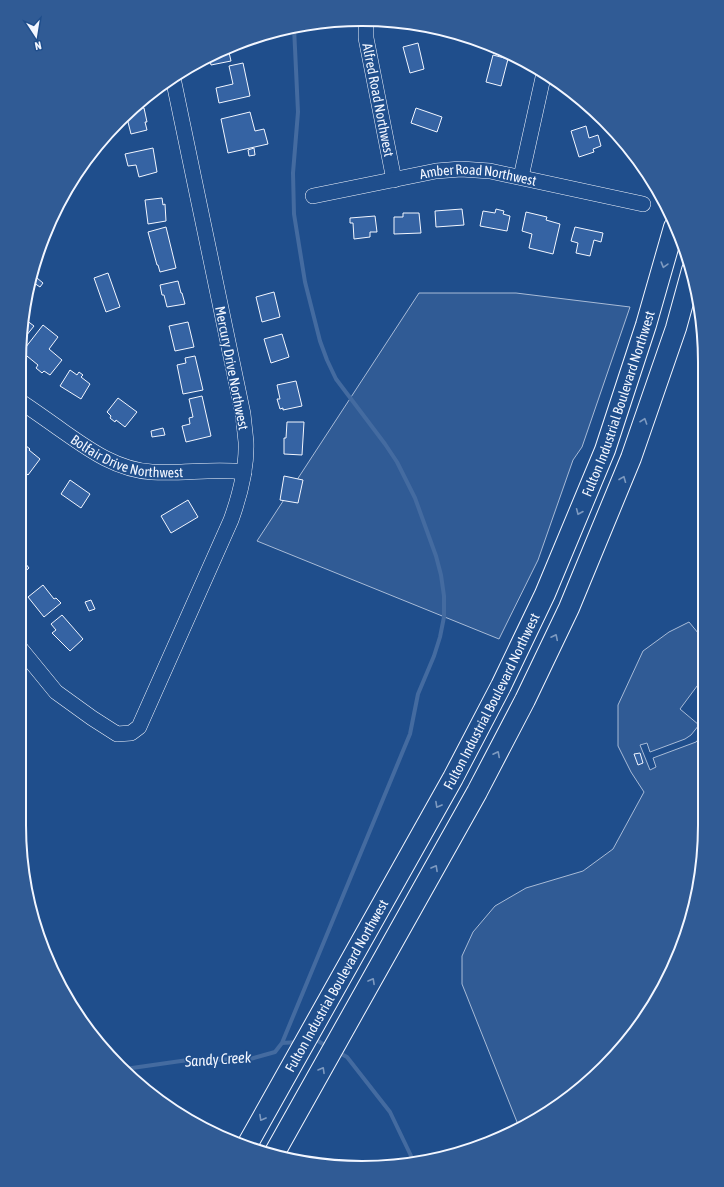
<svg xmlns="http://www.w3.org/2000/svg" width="724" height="1187" viewBox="0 0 724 1187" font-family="'Asap Condensed',sans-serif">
<rect width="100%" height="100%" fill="#1f4e8c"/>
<!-- green -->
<path fill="#305b95" stroke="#a8bbd7" d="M419,293h97l114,14 -48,140 -9,13 -35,100 -39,79 -242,-98z
M689,622l14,17v39l-23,31 19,16 -8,10 -6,4 -35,13 -3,-9 -7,2 10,25 6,-3 -3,-9 43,-16 7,-8 -1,136 -23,86 -45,78 -81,76 -34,17 -57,-143v-28l11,-24 22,-26 31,-18 57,-17 30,-22 31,-57 -13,-20 -13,-26v-41l25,-54 26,-19z"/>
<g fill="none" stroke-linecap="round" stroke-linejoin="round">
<!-- stream -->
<path stroke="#446ba0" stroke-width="4" d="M313,1041h5l10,6
M282,1043l16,-1
M338,1052l9,5 43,55 23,48
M125,1069l63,-9 62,-1 25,-7 7,-9 128,-309 8,-40 16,-38 6,-19 4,-20v-21l-3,-21 -5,-19 -21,-58 -18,-36 -12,-18 -49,-65 -9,-19 -7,-19 -15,-59 -11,-68 -1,-41 5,-61 -4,-85"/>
</g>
<!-- building -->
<path fill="#3563a3" stroke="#f2f6ff" d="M418,43l6,26 -14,4 -7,-26z
M228,48l3,13 -20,4 -2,-9z
M493,55l15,4 -7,27 -15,-4z
M243,63l7,33 -31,7 -3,-15 17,-4 -4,-18z
M141,101l2,7h1l3,14h-2l2,8 -16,4 -5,-20 10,-10z
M416,108l26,9 -5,15 -26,-9z
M250,112l5,19 9,-2 4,15 -40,9 -7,-34z
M586,126l3,12 9,-3 3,11 -8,3 1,3 -15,5 -8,-26z
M153,148l4,24 -18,5 -3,-12 -8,1 -3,-12z
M254,148l1,7 -6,1 -1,-6z
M162,198l1,7 2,-1 1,17 -18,3 -3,-24z
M462,209l2,16 -28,2 -1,-16z
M496,209l8,2 -1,3 7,2 -3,15 -27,-5 3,-15 12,2z
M526,212l21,5 -1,3 14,4 -7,30 -24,-6 3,-14 -10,-3z
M403,213h16l2,20 -27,1v-17h9z
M375,216l2,16h-7v5l-16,2 -1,-16h-3v-5z
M166,227l10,41 -16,4 -2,-7h-1l-9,-33z
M575,227l28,6 -2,9 -7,-2 -4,16 -14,-3 2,-10 -7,-2z
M108,273l12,34 -14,5 -12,-34z
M37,278l6,5 -3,4 -6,-4z
M178,281l3,12h1l3,11 -18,3 -3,-12h-2l-2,-10z
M274,292l6,25 -18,5 -6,-25z
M22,317l12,9 -12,15z
M188,322l6,25 -19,4 -6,-25z
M43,325l15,12 -9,12 13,11 -12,15 -6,-4 -2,2 -6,-5 2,-3 -16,-13z
M282,334l7,23 -18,6 -7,-24z
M195,356l8,34 -20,4 -6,-29 9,-2 -1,-5z
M70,370l7,5 2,-3 4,3 -2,2 9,7 -9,15 -21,-13z
M296,381l6,25 -19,4v-2l-3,1 -3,-10h3l-3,-14z
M202,396l9,40 -25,6 -4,-16 8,-2 -1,-6 4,-1 -4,-18z
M118,398l19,14 -12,15 -9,-7 -1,2 -5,-4 1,-2 -4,-4z
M287,422h17l-2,33 -18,-1v-16h2z
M163,428l2,7 -13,2 -1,-6z
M21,442l9,7 -1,1 11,9 -12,16 -7,-6z
M284,476l19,4 -5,23 -18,-3z
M70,480l20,14 -9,14 -20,-14z
M188,500l10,17 -27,16 -10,-17z
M21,558l8,10 -9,8z
M43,585l11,14 2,-1 5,5 -17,14 -16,-20z
M91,600l4,9 -6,2 -4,-9z
M62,615l21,24 -13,12 -18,-18 4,-3 -5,-6z
M640,753l3,10 -5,2 -4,-11z"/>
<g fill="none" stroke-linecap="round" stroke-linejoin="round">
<!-- minor casing -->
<g stroke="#f2f6ff" stroke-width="16">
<g id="minor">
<path id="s1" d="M366,20v18l28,142"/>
<path d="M521,177l23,-104"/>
<path id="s2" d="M313,196l123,-25 25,-2 29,2 153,33"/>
<path id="s3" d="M21,402c15,10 29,20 43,30 27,19 54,38 88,40 31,2 62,-4 92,0"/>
<path d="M20,648l36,44 36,26 25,16 14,-1 8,-6 92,-207c9,-25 16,-51 15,-78 -1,-10 -2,-19 -3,-28l-70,-336"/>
</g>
</g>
<!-- major casing -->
<g stroke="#f2f6ff" stroke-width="22">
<g id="major">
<path id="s4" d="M246,1147l207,-369 48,-92 44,-92 60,-144 41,-125 28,-98"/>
<path d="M274,1154l203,-362 48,-92 44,-92 62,-150 45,-130 16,-58"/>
</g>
</g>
<!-- minor -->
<use href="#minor" stroke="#1f4e8c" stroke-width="15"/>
<!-- major -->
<use href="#major" stroke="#1f4e8c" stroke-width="20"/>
</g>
<!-- one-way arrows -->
<defs><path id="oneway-chevron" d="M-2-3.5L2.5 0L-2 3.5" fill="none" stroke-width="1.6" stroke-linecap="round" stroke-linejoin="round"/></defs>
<g stroke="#7e9ac0">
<use href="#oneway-chevron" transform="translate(664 265) rotate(106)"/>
<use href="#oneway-chevron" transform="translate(644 421) rotate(-71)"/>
<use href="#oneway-chevron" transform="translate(623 479) rotate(-68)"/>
<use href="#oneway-chevron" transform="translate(579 512) rotate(113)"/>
<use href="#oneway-chevron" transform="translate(555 637) rotate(-64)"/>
<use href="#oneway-chevron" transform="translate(497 754) rotate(-63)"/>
<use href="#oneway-chevron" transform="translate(438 805) rotate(119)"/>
<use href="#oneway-chevron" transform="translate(435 868) rotate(-61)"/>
<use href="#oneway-chevron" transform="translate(372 981) rotate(-61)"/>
<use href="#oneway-chevron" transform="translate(322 1070) rotate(-60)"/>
<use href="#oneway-chevron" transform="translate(262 1118) rotate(119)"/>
</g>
<g text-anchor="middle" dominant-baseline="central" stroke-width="3" stroke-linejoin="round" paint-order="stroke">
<!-- street labels -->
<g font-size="14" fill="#f2f6ff" stroke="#1f4e8c">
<text stroke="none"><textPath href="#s1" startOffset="81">Alfred Road Northwest</textPath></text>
<text stroke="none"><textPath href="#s2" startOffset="168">Amber Road Northwest</textPath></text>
<text transform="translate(232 368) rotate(79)">Mercury Drive Northwest</text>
<text stroke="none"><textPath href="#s4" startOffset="833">Fulton Industrial Boulevard Northwest</textPath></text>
<text stroke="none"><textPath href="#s3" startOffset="122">Bolfair Drive Northwest</textPath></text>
<text stroke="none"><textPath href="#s4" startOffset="509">Fulton Industrial Boulevard Northwest</textPath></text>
<text stroke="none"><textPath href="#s4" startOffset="185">Fulton Industrial Boulevard Northwest</textPath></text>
</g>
<!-- water labels -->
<g font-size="15" font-style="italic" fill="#f2f6ff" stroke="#1f4e8c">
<text transform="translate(218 1059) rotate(-4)">Sandy Creek</text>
</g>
</g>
<!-- crop -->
<path d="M0 0H724V1187H0ZM362 26H362A336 336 0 0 1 698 362V825A336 336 0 0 1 362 1161H362A336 336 0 0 1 26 825V362A336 336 0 0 1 362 26Z" fill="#305b95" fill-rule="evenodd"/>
<path fill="none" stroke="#f2f6ff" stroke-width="2" d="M362 26H362A336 336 0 0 1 698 362V825A336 336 0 0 1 362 1161H362A336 336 0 0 1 26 825V362A336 336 0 0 1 362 26Z"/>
<!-- north arrow -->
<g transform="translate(36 36) rotate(168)" stroke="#1f4e8c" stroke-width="3" paint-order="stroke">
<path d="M0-3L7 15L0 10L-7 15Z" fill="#f2f6ff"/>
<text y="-6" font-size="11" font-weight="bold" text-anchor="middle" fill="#f2f6ff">N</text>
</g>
</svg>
